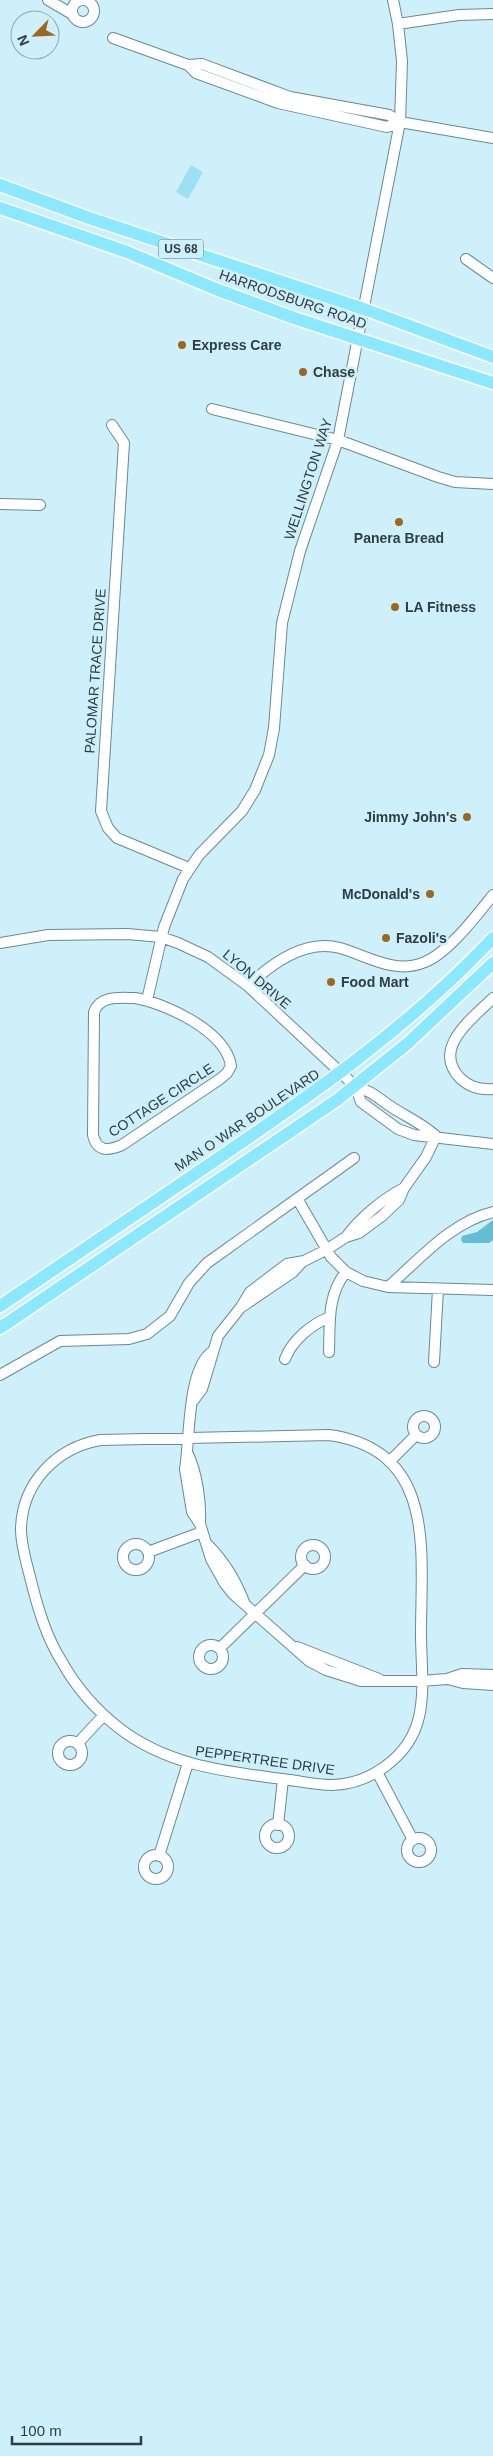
<svg xmlns="http://www.w3.org/2000/svg" width="493" height="2456" viewBox="0 0 493 2456" font-family="Arial,sans-serif">
<rect width="100%" height="100%" fill="#cef0fa"/>
<!-- green -->
<path fill="#9ddff3" d="M191,165l12,7 -15,27 -12,-7z"/>
<!-- water -->
<path fill="#65bcd5" d="M493,1220v20l-4,3h-26l-2,-3 1,-4 15,-4z"/>
<g fill="none" stroke-linecap="round" stroke-linejoin="round">
<!-- minor casing -->
<g stroke="#6a8993" stroke-width="12">
<path id="minor" d="M48,0l24,14
M72 11a11 11 0 1 1 22 0a11 11 0 1 1-22 0Z
M398,24l61,-9 34,-1
M113,38l75,27
M400,122l-13,5 -109,-24 -82,-30 -8,-8 14,-1 88,33 99,18 11,7 93,16
M466,259l27,19
M212,409l126,31 100,37 17,5 38,2
M112,425l12,18 -23,368 7,17 9,10 72,30
M0,504l40,1
M0,943l48,-8 79,-1 34,3 17,6 30,14 40,29 107,100c17,5 24,13 38,22 16,10 28,15 43,28
M248,986c24,-23 57,-47 92,-38 28,8 55,27 85,14 24,-10 51,-46 68,-67
M135,998c30,5 91,33 96,68l-4,7 -7,6 -98,66c-14,6 -25,7 -29,-10l1,-123c6,-17 26,-14 41,-14z
M493,998c-20,20 -62,50 -33,80 9,9 21,12 33,11
M147,1000l17,-73 19,-48 16,-24 43,-44 13,-21 14,-35 5,-27 8,-105 18,-72 38,-111 62,-318 2,-61 -4,-37 -5,-24
M355,1086l6,16 37,27 16,6 79,9
M298,1200l33,57 15,15 17,9 25,6 105,3
M346,1237c14,-19 38,-39 58,-49
M388,1287c32,-28 63,-65 105,-75
M243,1306l50,-34 10,-11
M212,1352c-25,17 -22,88 -27,117l7,43 8,12 11,35 14,25 8,10 76,67 17,9 35,11h60l26,-2 15,-5 31,1
M329,1352c1,-29 -2,-57 17,-80
M285,1359c7,-19 27,-35 45,-42
M434,1362l4,-73
M0,1375l60,-34 69,-2 18,-5 23,-18 19,-33 18,-20 147,-105
M193,1401l9,-12 16,-53 23,-29 9,-15 37,-28 17,-3 22,-11 20,-13 13,-4 23,-17 17,-16 5,-12 22,-31 10,-21
M413 1427a11 11 0 1 1 22 0a11 11 0 1 1-22 0Z
M329,1435c108,15 92,116 92,199 0,27 4,57 -2,83 -9,39 -48,67 -87,68 -14,0 -28,-3 -42,-5 -60,-8 -121,-13 -171,-52 -23,-18 -43,-41 -57,-66 -15,-24 -23,-50 -30,-77 -4,-18 -11,-37 -11,-56 1,-46 35,-81 79,-89z
M188,1454c9,20 13,47 12,69
M390,1461l26,-26
M123 1557a13 13 0 1 1 26 0a13 13 0 1 1-26 0Z
M301 1557a12 12 0 1 1 24 0a12 12 0 1 1-24 0Z
M208,1545c15,15 28,36 36,57
M148,1552l54,-20
M199 1657a12 12 0 1 1 24 0a12 12 0 1 1-24 0Z
M297,1647l82,32
M220,1648l85,-83
M448,1679l15,4 30,2
M58 1753a12 12 0 1 1 24 0a12 12 0 1 1-24 0Z
M78,1743l26,-28
M377,1772l36,68
M265 1836a12 12 0 1 1 24 0a12 12 0 1 1-24 0Z
M278,1825l5,-46
M407 1850a12 12 0 1 1 24 0a12 12 0 1 1-24 0Z
M144 1867a12 12 0 1 1 24 0a12 12 0 1 1-24 0Z
M159,1856l29,-93"/>
</g>
<!-- major casing -->
<g stroke="#fff" stroke-width="15">
<path id="major" d="M0,185l89,33 275,91 129,48
M0,208l127,44 91,38 76,28 199,65
M0,1306c69,-47 138,-93 207,-140 103,-70 200,-137 286,-228
M0,1328l337,-228 71,-57 85,-80"/>
</g>
<!-- minor -->
<use href="#minor" stroke="#fff" stroke-width="10"/>
<!-- major -->
<use href="#major" stroke="#8ce8fe" stroke-width="12"/>
</g>
<!-- markers -->
<g fill="#9d6721" stroke="#cef0fa" stroke-width="2">
<circle cx="182" cy="345" r="5"/>
<circle cx="303" cy="372" r="5"/>
<circle cx="399" cy="522" r="5"/>
<circle cx="395" cy="607" r="5"/>
<circle cx="467" cy="817" r="5"/>
<circle cx="430" cy="894" r="5"/>
<circle cx="386" cy="938" r="5"/>
<circle cx="331" cy="982" r="5"/>
</g>
<g text-anchor="middle" dominant-baseline="central" stroke-width="5" stroke-linejoin="round" paint-order="stroke">
<!-- shield labels -->
<rect fill="#cef0fa" stroke="#5f7379" stroke-width="1" x="158.5" y="239.5" width="45" height="19" rx="4"/>
<g font-size="12" font-weight="bold" fill="#303d42">
<text x="181" y="249">US 68</text>
</g>
<!-- street labels -->
<g font-size="14" fill="#303d42" stroke="#cef0fa">
<text transform="translate(293 299) rotate(19)">HARRODSBURG ROAD</text>
<text transform="translate(308 479) rotate(-72)">WELLINGTON WAY</text>
<text transform="translate(95 671) rotate(-86)">PALOMAR TRACE DRIVE</text>
<text transform="translate(257 979) rotate(40)">LYON DRIVE</text>
<text transform="translate(161 1100) rotate(-33)">COTTAGE CIRCLE</text>
<text transform="translate(247 1120) rotate(-34)">MAN O WAR BOULEVARD</text>
<text transform="translate(265 1760) rotate(8)">PEPPERTREE DRIVE</text>
</g>
<!-- poi labels -->
<g font-size="14" font-weight="bold" fill="#303d42" stroke="#cef0fa" text-anchor="start">
<text x="192" y="345">Express Care</text>
<text x="313" y="372">Chase</text>
<text x="399" y="538" text-anchor="middle">Panera Bread</text>
<text x="405" y="607">LA Fitness</text>
<text x="457" y="817" text-anchor="end">Jimmy John's</text>
<text x="420" y="894" text-anchor="end">McDonald's</text>
<text x="396" y="938">Fazoli's</text>
<text x="341" y="982">Food Mart</text>
</g>
</g>
<!-- north arrow -->
<g transform="translate(35 35) rotate(246)"><circle r="24" fill="#cef0fa" stroke="#8fa8b0"/>
<path d="M0-4L9 19L0 12L-9 19Z" fill="#9d6721"/>
<text y="-8" font-size="14" font-weight="bold" text-anchor="middle" fill="#303d42">N</text>
</g>
<!-- scale -->
<path d="M12 2436v8h129v-8" fill="none" stroke="#303d42" stroke-width="2.5"/>
<text x="20" y="2436" font-size="15" fill="#303d42" stroke="#cef0fa" stroke-width="4" paint-order="stroke">100 m</text>
</svg>
